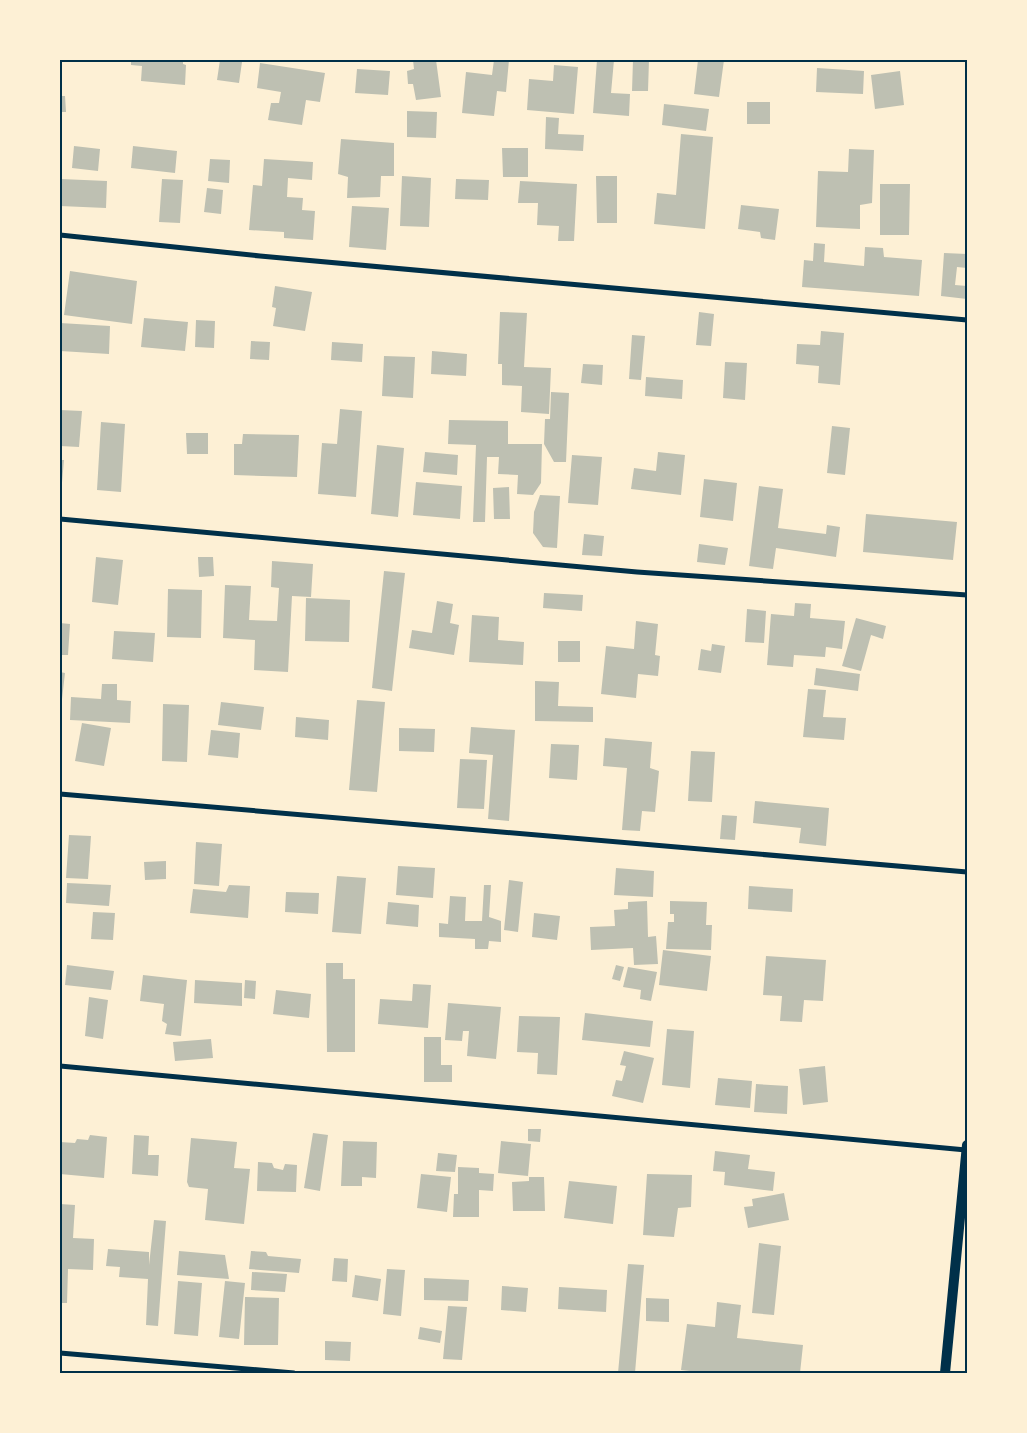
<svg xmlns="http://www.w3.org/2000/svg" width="1027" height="1433" viewBox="0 0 1027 1433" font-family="'Public Sans',sans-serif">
<rect width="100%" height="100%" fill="#fdf0d5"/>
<!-- building -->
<path fill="#bec0b2" d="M131,60h52v4l3,1 -1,20 -44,-4 1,-15 -11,-1z
M220,60l22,2 -3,21 -22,-3z
M413,60h23l5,37 -25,3 -3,-16h-5l-1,-13 7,-2z
M494,60h15l-3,32 -9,-1 -3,25 -32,-3 4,-41 26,3z
M597,60h17l-3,33 19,1 -1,22 -36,-3z
M633,60h16l-1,31h-16z
M698,60h26l-5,37 -25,-3z
M260,63l65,10 -5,29 -14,-2 -4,25 -34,-5 3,-17h8l2,-11 -24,-4z
M554,65l24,2 -4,47 -47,-4 2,-31 24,2z
M817,68l47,3 -1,23 -47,-2z
M357,69l33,2 -2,24 -33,-2z
M900,71l4,34 -29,4 -4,-34z
M60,96h5l1,16h-6z
M747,102h23v22h-23z
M664,104l45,5 -3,22 -44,-6z
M407,111l30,1 -1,26 -29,-1z
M546,117l13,1 -1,16 26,1 -1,16 -38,-2z
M681,134l32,3 -8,92 -51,-5 3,-31 19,2z
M341,139l53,4v33h-13l-1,21 -33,1 1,-21 -10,-3z
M74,146l26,3 -2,22 -26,-3z
M133,146l44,5 -2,22 -44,-5z
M502,148h26v29h-25z
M849,149l25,1 -2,53 -12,2v24l-44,-2 2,-56 30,1z
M210,159l20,1 -1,23 -21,-2z
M264,159l49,3 -1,18 -24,-2 -1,19 16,1 -1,12 13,1 -2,29 -29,-2v-6l-35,-2 4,-45 9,1z
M402,176l29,2 -2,49 -29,-1z
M596,176h21v47h-20z
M61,179l46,2 -1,27 -46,-2z
M162,179l21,1 -3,43 -21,-1z
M456,179l33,1 -1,20 -33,-1z
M520,181l57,3 -3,57h-16l1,-15 -22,-1 1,-22h-20z
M880,184h30l-1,51h-29z
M207,188l16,2 -2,24 -17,-2z
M741,205l38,4 -4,31 -14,-2 -1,-6 -22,-3z
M352,206l37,2 -3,42 -37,-3z
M814,243l11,1 -1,18 40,4 1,-19 18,1 1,9 38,3 -3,36 -117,-9 2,-27 9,1z
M944,253l23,1v14l-10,-1 -2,18 12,1v13l-26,-3z
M70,271l67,10 -5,43 -68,-9z
M275,286l37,6 -7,39 -32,-5 3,-18 -4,-1z
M500,312l27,1 -3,54 27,1 -2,46 -28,-2 1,-26 -20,-1v-21h-4z
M699,312l15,2 -3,32 -15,-1z
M144,318l44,4 -3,29 -44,-4z
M196,320l19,1 -1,27 -19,-1z
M60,323l50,3 -1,28 -49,-3z
M821,331l23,2 -4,52 -22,-2 1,-17 -23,-2 1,-20 23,1z
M632,335l13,1 -4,44 -12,-1z
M251,341l19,1 -1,18 -19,-1z
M332,342l31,2 -1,18 -31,-2z
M432,351l35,3 -1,22 -35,-2z
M384,356l31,1 -2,41 -31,-2z
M725,362l22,1 -2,37 -22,-2z
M583,364l20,1 -1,20 -21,-2z
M646,377l37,3 -1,19 -37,-3z
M551,392l18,1 -3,69h-12l-10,-18 1,-25h5z
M340,409l22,2 -6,86 -38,-3 4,-51 15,1z
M60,410l22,1 -3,36 -19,-1z
M449,420l59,1v23h34l-1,39 -8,12 -16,-1 1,-19 -20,-1 1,-17h-12l-2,65h-12l3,-77 -28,-1z
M101,422l24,2 -4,68 -24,-2z
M832,426l18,2 -5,47 -18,-2z
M186,433h22v21h-21z
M243,434l56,1 -2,42 -63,-2v-31h8z
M377,445l27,3 -6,69 -27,-3z
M425,452l33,3 -1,20 -34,-3z
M658,452l27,3 -4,40 -50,-6 3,-21 22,3z
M572,455l30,2 -4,48 -30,-2z
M60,460h4l-3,34h-1z
M704,479l33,4 -4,38 -33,-4z
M416,482l46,4 -2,33 -47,-4z
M759,486l24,3 -5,39 48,6 1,-9 13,2 -4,30 -60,-9 -3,21 -24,-3z
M509,487l1,32h-16l-1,-31z
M540,495l20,1 -3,52 -14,-1 -10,-14 1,-21z
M866,514l91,8 -4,38 -90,-8z
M584,534l20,2 -2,20 -20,-1z
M699,544l29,4 -3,17 -28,-3z
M96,557l27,3 -5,45 -26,-3z
M198,557h15l1,19 -15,1z
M272,561l41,3 -2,33 -19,-1 -4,76 -34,-2 1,-30 -32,-2 2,-53 26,1 -2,34 28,1 2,-33 -8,-1z
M384,571l21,2 -13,118 -20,-3z
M168,589l34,1 -1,48 -34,-1z
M544,593l39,2 -1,16 -39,-3z
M306,598l44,2 -1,42 -44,-1z
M437,601l16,3 -3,19 9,2 -5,30 -45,-7 3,-18 20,3z
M795,603l16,1 -1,14 35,3 -3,28 -16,-2 -1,10 -31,-2 -1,12 -26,-2 4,-51 23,2z
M747,609l19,2 -2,32 -19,-1z
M472,615l27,2 -1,23 26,2 -1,23 -54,-3z
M856,618l30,8 -3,13 -12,-4 -10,36 -19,-5z
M636,621l22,3 -3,31 5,1 -2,20 -20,-2 -2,24 -35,-4 5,-48 28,3z
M60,623l10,1 -2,31h-8z
M114,631l41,2 -2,29 -41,-3z
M558,641h22v21h-22z
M712,644l13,2 -4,27 -23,-3 3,-21 10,2z
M816,668l44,6 -2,17 -44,-6z
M60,672l5,1 -4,35h-1z
M535,681l24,1 -1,24 35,1v15l-58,-1z
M102,684h15v16l14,1 -1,22 -60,-3 1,-23 30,2z
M808,689l18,1 -3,27 23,1 -2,22 -41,-3z
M357,700l28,2 -8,90 -28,-2z
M221,702l43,5 -3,23 -43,-5z
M163,704l26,1 -2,57 -25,-1z
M296,717l33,3 -1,20 -33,-3z
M82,723l29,5 -7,38 -29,-5z
M471,727l44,3 -6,91 -21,-2 5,-64 -24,-2z
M399,728l36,1 -1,23 -35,-1z
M211,730l29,3 -2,25 -30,-3z
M605,738l47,4 -2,26 9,3 -4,41 -13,-1 -2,20 -18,-1 5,-62 -24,-2z
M551,744l28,1 -2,35 -28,-2z
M691,751l24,1 -3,50 -24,-1z
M460,759l27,1 -3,49 -27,-1z
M755,801l74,7 -3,38 -27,-3 2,-15 -48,-5z
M722,815l15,1 -2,24 -15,-1z
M69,835l22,1 -3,43 -22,-1z
M196,842l26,2 -3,42 -25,-2z
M166,861v18l-21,1 -1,-18z
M398,866l37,2 -2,30 -37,-3z
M616,868l38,3 -1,26 -39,-2z
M337,876l29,2 -5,56 -29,-2z
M509,880l14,2 -5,50 -14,-2z
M67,883l44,2 -2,21 -43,-3z
M229,885l21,1 -2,32 -58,-5 3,-24 33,3z
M484,885h7l-2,32 12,4v21l-12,-1 -1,8h-13v-10l-36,-2v-14l9,1 2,-28 16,1 -1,24h17z
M749,886l44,3 -1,23 -44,-3z
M286,892l33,1 -1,21 -33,-2z
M647,901l1,36 8,-1 2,28 -24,1 -1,-17 -42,2 -1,-23 25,-1 -1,-16 14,-1v-7z
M670,901l37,1 -1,23h6l-1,25 -45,-1 2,-27h6v-8h-4z
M388,902l31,3 -1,22 -32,-3z
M93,912l22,1 -2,27 -22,-1z
M534,913l26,3 -3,24 -25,-3z
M663,950l48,6 -4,35 -48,-6z
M766,956l60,4 -3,41 -19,-1 -2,22 -22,-1 2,-25 -19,-1z
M326,963h17v16h12v73h-28z
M67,965l47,6 -3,19 -46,-5z
M616,965l8,2 -4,14 -8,-2z
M628,967l29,5 -6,29 -11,-2 1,-9 -18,-3z
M143,975l44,5 -6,56 -16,-2 2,-10 -5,-3 2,-17 -24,-3z
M195,980l47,3v23l-48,-3z
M245,980l11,1 -1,18 -11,-1z
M413,984l18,1 -3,43 -50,-4 2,-25 32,2z
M276,990l35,4 -2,24 -36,-4z
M89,997l19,3 -5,39 -18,-3z
M448,1003l53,4 -5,52 -29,-3 2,-25h-6l-1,10 -17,-1z
M585,1013l68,8 -3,26 -68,-7z
M519,1016l41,1 -3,58 -20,-1 1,-21 -21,-1z
M667,1029l27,2 -4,57 -28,-3z
M424,1037h17v28h11v17h-28z
M211,1039l2,19 -38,3 -2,-19z
M624,1051l30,7 -11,45 -31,-7 4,-16 6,1 4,-15 -6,-1z
M825,1066l3,36 -25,3 -4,-36z
M718,1078l34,3 -2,27 -35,-3z
M756,1084l32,2 -1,28 -33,-2z
M528,1129h13l-1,13 -12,-1z
M313,1133l15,2 -8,56 -16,-3z
M90,1135l17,2 -3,41 -44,-4v-32l15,1 2,-4 11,1z
M134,1135l15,1 -1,19h11l-1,21 -26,-2z
M191,1138l46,4 -3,26 16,1 -6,55 -39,-4 3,-31 -19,-2 -2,-5z
M343,1141l34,1 -1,36 -14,-1v9h-21z
M501,1141l30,3 -3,32 -30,-3z
M715,1151l35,4 -2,14 27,3 -2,19 -49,-6 1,-13 -12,-1z
M438,1153l19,2 -2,17 -19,-1z
M258,1162l14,1 2,5 9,2 2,-6 12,1 -1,27 -39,-1z
M458,1167l21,1v5l15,1 -1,17 -14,-1v27h-26l1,-23h4z
M421,1174l30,3 -4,35 -30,-4z
M647,1174l45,1 -1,32 -13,1 -4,29 -31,-2z
M529,1177h15l1,34h-32l-1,-29 17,-1z
M569,1181l48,5 -4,38 -49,-6z
M784,1193l5,27 -41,8 -4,-21 9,-1 -1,-7z
M60,1204l15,1 -2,33 21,1 -1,31 -25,-1 -1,34h-7z
M154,1220l12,1 -8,105 -12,-1 2,-46 -29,-2 1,-10 -14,-1 2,-17 41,3v13z
M759,1243l22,3 -7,69 -22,-2z
M179,1251l46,4 4,24 -52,-4z
M251,1251l15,1 2,4 33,3 -2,14 -50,-4z
M334,1258l14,1 -1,23 -15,-1z
M628,1264l16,1 -9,108h-17z
M387,1269l18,1 -4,46 -18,-2z
M252,1272l35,2 -2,18 -34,-2z
M355,1275l26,4 -3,22 -26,-4z
M424,1278l45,2 -1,21 -44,-1z
M178,1281l24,2 -4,53 -24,-2z
M225,1281l20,2 -6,56 -20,-2z
M502,1286l26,2 -2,24 -25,-2z
M559,1287l48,3 -1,22 -48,-3z
M245,1297l34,1 -1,47h-34z
M646,1298l23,1v23l-23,-1z
M717,1302l24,3 -4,33 66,7 -3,28h-94l-25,-3 6,-46 28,3z
M448,1306l19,1 -5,53 -19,-1z
M420,1327l22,4 -2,12 -22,-4z
M325,1341l26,1 -1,19 -25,-1z"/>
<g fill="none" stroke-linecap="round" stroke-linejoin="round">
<!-- minor -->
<path stroke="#003049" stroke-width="5" d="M60,235l200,21 707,64
M60,519l577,53 330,23
M60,794l907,78
M60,1066l906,84
M60,1353l234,20"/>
<!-- secondary -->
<path stroke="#003049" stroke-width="10" d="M945,1373l22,-228"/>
</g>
<!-- border -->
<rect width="1027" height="1433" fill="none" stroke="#fdf0d5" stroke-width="122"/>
<rect x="61" y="61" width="905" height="1311" fill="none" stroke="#003049" stroke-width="2"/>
</svg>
